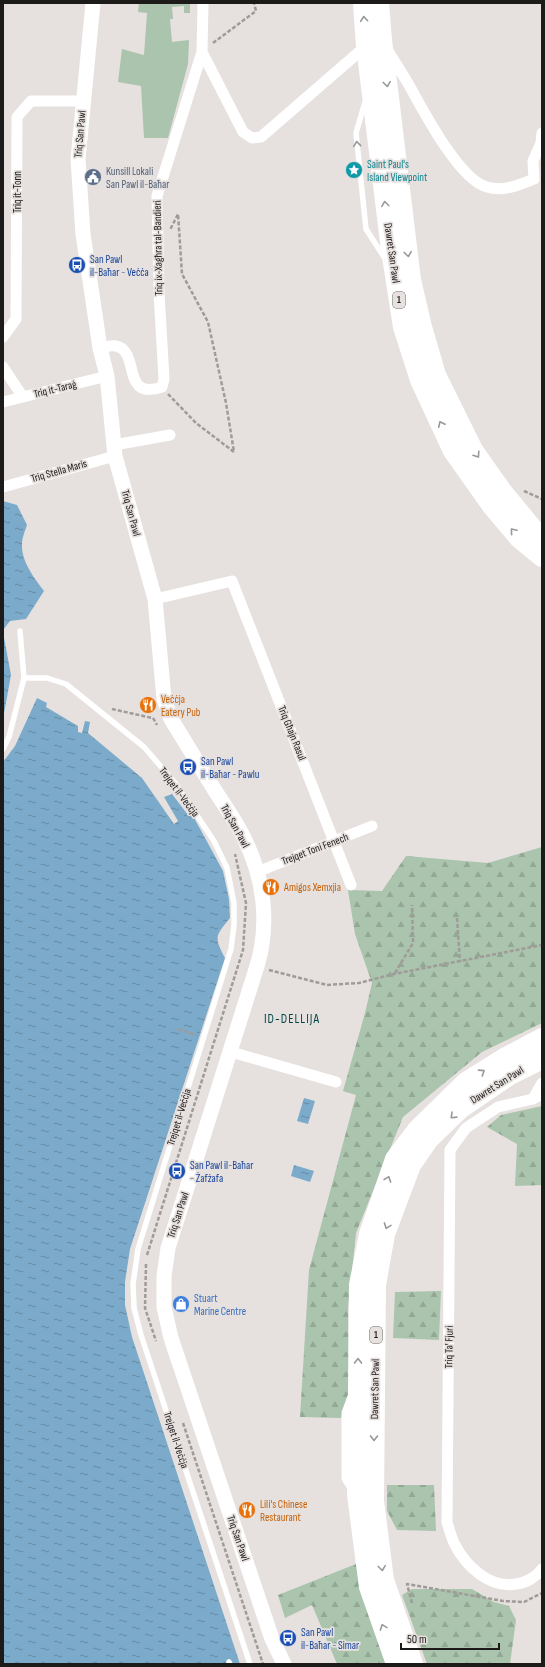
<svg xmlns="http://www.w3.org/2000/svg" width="545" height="1667" viewBox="0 0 545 1667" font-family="'Sofia Sans Condensed',sans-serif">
<defs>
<pattern id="forest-firs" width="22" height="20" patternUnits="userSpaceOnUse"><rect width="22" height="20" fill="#aac4ad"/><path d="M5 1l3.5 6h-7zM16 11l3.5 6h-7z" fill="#92a894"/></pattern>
<pattern id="water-ripples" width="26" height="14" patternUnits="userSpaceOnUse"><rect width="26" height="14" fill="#7baaca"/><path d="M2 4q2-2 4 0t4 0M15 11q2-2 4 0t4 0" fill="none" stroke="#648aa3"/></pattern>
</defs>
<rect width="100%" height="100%" fill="#e6e1df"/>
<!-- green -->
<path fill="#aac4ad" d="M139,3h51v10h-6v-7l-12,1 1,12h-3l2,23 17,-2 -1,24 -20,74h-24l-3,-52 -23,-4 4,-33 22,6 3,-42 -9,-1z"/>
<!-- forest -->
<path fill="url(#forest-firs)" d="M542,847v176l-60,29 -79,65 -47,116 -8,75 1,84 -8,26 -41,-1 9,-147 47,-175 -13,-4 22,-78 7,-30 -17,-49 -7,-44 34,1 24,-35 82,7z
M542,1106v79l-27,1 2,-42 -30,-17 14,-12z
M441,1291l-2,49 -46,-2 2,-46z
M387,1485h47l2,46 -39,-1 -10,-19z
M356,1564l31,100h-50l-25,-59 -27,13 -7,-23z
M412,1589h60l22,13 15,4 7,14 -6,44h-83l-25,-69z"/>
<!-- water -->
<path fill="url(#water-ripples)" d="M3,501l14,4 10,20c-2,6 -5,13 -5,19 -1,17 12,34 22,47l-18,28 -16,2 -7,9z
M3,632l8,43 -8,44z
M37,698l10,5 -1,4 32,19v6l4,1 3,-12 5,1 -2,11 54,45 32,46 4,-3 -14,-24 8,-3 16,21 4,-1 31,57 6,28 1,19c-15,18 -16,19 -5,40l-95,291 -5,33v23l7,32 108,327h-8l-2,-5 -3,1 1,4h-225v-902l12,-16z
M304,1098l11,3 -7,23 -11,-3z
M294,1165l20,6 -4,11 -19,-6z"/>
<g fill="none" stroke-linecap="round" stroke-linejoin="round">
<!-- path -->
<path stroke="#9f9b99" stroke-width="2.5" stroke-dasharray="4 2" stroke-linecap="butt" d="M213,43l43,-32 -2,-8
M168,394l28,29 38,29 -8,-49 -18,-81 -26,-48 -4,-60 -8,16
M524,491l18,8
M112,709l40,9
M153,718l4,7
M457,918l3,44
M269,970l58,15 32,-2 35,-9 148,-29
M395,973l18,-30 -1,-38
M178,1029l18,6
M147,1255l96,-305 3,-47 -11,-49
M146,1264l-1,44 11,33
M183,1423l80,241
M412,1603l-5,-19 96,17 21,1 18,-9"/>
<!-- lane -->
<path stroke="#fff" stroke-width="5.5" d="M365,102l-9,31 10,96 18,28
M24,678h23l19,6 78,63 32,37 38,57 13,27 7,35v22l-3,24 -93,300 -5,35 1,24 7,27 109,329
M3,749l6,-12 15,-59 -4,-47
M229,1662l1,2"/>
<!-- street -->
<path stroke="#fff" stroke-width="11" d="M387,49c7,12 15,24 22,36 14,25 50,95 78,102 16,5 32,-2 47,-8l-1,-18 8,-18 1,-10
M202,52l41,80 9,6 9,-1 105,-91
M3,337l13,-18 1,-202 14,-16h52
M100,348c5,-1 11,-3 16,-2 25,5 4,55 46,41l2,-8 -5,-86 -2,-97 45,-144 1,-49
M3,367l20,30
M3,402l104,-26
M114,445l56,-10
M3,487l112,-31
M155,599l77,-18 119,304
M257,872l115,-46
M231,1052l105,30
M542,1094l-9,5 -35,8 -32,21 -16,22 -3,372c2,7 4,14 7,21 11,22 35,46 62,41 10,-1 20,-7 26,-15
M533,1099l9,-16
M353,1397l-6,16v65l8,13"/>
<!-- secondary -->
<path stroke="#fff" stroke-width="15" d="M93,3l-15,156 5,75 17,114 7,28 8,80 40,143 9,100 7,20c14,23 29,47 43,70 10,16 21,31 29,47 21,41 27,87 14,130l-89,282 -4,28v31l7,31 101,301 12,25"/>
<!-- highway -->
<path stroke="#fff" stroke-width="20" d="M363,3l3,43 25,204 12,77 17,53 33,71 39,55 27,32 23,19
M379,3l3,37 29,240 11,47 14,48 37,75 29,41 32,39 8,7
M396,1664l-27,-77 -12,-92 2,-210 10,-51 26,-75 22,-29 49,-48 40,-25 36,-19
M413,1664l-29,-84 -10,-79 2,-216 9,-51 26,-69 18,-26 31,-30 50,-34 32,-16"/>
</g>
<!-- one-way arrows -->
<defs><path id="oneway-chevron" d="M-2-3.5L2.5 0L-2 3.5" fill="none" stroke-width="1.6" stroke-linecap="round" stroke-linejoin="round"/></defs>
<g stroke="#999898">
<use href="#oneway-chevron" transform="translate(364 19) rotate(-95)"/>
<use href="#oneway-chevron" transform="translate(387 84) rotate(83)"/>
<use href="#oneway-chevron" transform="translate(357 144) rotate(-96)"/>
<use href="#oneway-chevron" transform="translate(385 204) rotate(-97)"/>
<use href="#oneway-chevron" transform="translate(408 254) rotate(83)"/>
<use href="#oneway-chevron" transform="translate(441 424) rotate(-115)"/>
<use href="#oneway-chevron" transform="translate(477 455) rotate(56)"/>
<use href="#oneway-chevron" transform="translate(513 531) rotate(-130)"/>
<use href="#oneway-chevron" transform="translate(482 1072) rotate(-33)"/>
<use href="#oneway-chevron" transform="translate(453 1116) rotate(136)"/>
<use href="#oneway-chevron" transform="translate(388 1179) rotate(-70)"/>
<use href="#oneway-chevron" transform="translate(387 1226) rotate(110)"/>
<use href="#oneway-chevron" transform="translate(358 1361) rotate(-89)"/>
<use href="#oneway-chevron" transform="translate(374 1438) rotate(91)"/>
<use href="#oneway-chevron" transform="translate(382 1568) rotate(83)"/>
<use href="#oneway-chevron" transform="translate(383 1627) rotate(-110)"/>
</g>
<!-- icons -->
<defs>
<g id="sight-disc" transform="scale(0.9)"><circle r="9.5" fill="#0f9aa8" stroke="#e6e1df"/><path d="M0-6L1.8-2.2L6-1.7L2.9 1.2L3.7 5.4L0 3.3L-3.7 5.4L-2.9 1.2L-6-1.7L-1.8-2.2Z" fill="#fff"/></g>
<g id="civic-disc" transform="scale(0.9)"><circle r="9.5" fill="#5c6f8a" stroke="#e6e1df"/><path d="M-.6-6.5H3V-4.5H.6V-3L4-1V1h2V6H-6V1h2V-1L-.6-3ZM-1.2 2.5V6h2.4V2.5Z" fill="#fff"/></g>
<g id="bus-disc" transform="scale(0.9)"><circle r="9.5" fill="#1a4fb4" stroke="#e6e1df"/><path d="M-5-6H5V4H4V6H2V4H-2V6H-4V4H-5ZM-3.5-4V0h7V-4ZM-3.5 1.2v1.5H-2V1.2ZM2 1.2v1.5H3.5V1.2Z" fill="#fff"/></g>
<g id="restaurant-disc" transform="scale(0.9)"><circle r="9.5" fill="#e8710a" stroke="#e6e1df"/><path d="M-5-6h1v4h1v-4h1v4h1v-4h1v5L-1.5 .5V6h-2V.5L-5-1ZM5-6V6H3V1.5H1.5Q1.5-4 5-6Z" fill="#fff"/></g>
<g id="shop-disc" transform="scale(0.9)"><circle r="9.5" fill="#3f7fe0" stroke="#e6e1df"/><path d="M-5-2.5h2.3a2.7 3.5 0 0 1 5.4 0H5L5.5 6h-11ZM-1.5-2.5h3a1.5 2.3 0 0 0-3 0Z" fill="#fff"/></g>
</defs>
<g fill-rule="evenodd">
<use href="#sight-disc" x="354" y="170"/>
<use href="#civic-disc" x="93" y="177"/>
<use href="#bus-disc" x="77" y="265"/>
<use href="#restaurant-disc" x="148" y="705"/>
<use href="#bus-disc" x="188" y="767"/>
<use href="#restaurant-disc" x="271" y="887"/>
<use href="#bus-disc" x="177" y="1171"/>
<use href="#shop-disc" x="181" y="1304"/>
<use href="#restaurant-disc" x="247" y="1510"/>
<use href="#bus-disc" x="288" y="1638"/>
</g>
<g text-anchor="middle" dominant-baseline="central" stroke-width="3.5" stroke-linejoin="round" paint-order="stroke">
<!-- shield labels -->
<g fill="#e6e1df" stroke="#595655" stroke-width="1">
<rect x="393" y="292" width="12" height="16" rx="3"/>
<rect x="370" y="1327" width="12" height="16" rx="3"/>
</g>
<g font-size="10" font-weight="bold" fill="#1d1b1a">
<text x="399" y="300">1</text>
<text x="376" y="1335">1</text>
</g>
<!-- street labels -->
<g font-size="11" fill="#1d1b1a" stroke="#e6e1df">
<text transform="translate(80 134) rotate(-85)">Triq San Pawl</text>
<text transform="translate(17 192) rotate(-90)">Triq it-Tonn</text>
<text transform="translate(158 248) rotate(-91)">Triq ix-Xagħra tal-Bandieri</text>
<text transform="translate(392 253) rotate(82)">Dawret San Pawl</text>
<text transform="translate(55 389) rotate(-14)">Triq it-Taraġ</text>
<text transform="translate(59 471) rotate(-16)">Triq Stella Maris</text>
<text transform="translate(131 513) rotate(75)">Triq San Pawl</text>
<text transform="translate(292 733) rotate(68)">Triq Għajn Rasul</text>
<text transform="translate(179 792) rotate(53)">Trejqet il-Veċċja</text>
<text transform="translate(235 826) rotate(61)">Triq San Pawl</text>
<text transform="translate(315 849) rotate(-21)">Trejqet Toni Fenech</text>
<text transform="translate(497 1085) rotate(-32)">Dawret San Pawl</text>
<text transform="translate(179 1117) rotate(-73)">Trejqet il-Veċċja</text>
<text transform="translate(178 1215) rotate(-72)">Triq San Pawl</text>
<text transform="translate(449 1347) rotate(-89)">Triq Ta' Fjuri</text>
<text transform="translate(375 1389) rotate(-89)">Dawret San Pawl</text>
<text transform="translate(176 1440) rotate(72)">Trejqet il-Veċċja</text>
<text transform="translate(238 1538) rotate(71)">Triq San Pawl</text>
</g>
<!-- culture labels -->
<g font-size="11" fill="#0d838f" stroke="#e6e1df" text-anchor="start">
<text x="367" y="164">Saint Paul's<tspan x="367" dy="13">Island Viewpoint</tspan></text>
</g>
<!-- service labels -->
<g font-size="11" fill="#4e5e75" stroke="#e6e1df" text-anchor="start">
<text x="106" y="171">Kunsill Lokali<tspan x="106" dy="13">San Pawl il-Baħar</tspan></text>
</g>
<!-- transit labels -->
<g font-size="11" fill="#164399" stroke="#e6e1df" text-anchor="start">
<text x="90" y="259">San Pawl<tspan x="90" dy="13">il-Baħar - Veċċa</tspan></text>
<text x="201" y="761">San Pawl<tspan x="201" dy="13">il-Baħar - Pawlu</tspan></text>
<text x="190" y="1165">San Pawl il-Baħar<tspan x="190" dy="13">- Żafżafa</tspan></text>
<text x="301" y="1632">San Pawl<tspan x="301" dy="13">il-Baħar - Simar</tspan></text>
</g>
<!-- food labels -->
<g font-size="11" fill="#c56008" stroke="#e6e1df" text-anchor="start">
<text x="161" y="699">Veċċja<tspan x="161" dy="13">Eatery Pub</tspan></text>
<text x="284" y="887">Amigos Xemxjia</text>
<text x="260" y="1504">Lili's Chinese<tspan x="260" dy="13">Restaurant</tspan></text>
</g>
<!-- shop labels -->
<g font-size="11" fill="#366cbe" stroke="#e6e1df" text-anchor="start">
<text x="194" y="1298">Stuart<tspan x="194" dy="13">Marine Centre</tspan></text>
</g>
<!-- quarter labels -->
<g font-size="13" letter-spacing="1" fill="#004547" stroke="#e6e1df">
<text x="292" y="1019">ID-DELLIJA</text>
</g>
</g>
<!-- border -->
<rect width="545" height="1667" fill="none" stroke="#1d1b1a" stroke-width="8"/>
<!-- scale -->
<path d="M401 1643v6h98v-6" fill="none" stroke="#1d1b1a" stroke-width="2"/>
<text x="407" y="1643" font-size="12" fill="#1d1b1a" stroke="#e6e1df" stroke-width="3" paint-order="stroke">50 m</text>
</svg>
